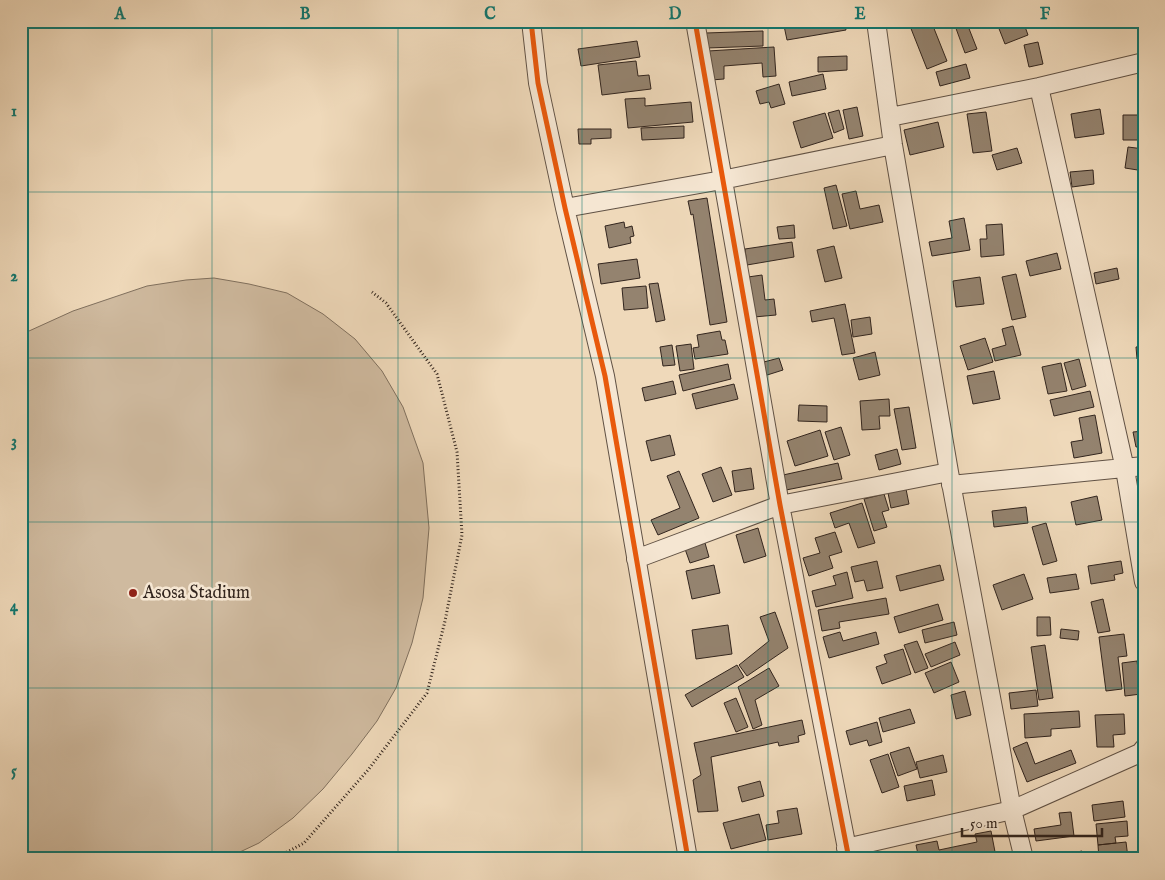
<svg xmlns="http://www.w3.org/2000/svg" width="1165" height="880" viewBox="0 0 1165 880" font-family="'IM FELL English',serif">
<rect width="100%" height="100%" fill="#efd9ba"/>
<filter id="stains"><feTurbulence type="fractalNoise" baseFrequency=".004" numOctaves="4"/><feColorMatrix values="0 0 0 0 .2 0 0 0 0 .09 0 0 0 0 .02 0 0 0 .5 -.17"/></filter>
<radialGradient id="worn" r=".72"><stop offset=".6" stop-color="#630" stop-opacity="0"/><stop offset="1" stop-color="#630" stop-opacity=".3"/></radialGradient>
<!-- green -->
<path fill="#cfba9f" stroke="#80705e" d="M214,278l35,6 38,9 36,21 32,25 27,32 21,36 20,56 6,65 -6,70 -11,45 -16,45 -19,33 -25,33 -29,35 -30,29 -34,25 -34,16h-204v-522l8,-6 44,-20 74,-25 39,-6z"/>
<!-- building -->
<path fill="#94836f" stroke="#32251e" d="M783,21h61l2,9 -59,10z
M908,21h23l16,40 -20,8z
M960,21h6l11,28 -12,4 -11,-30z
M996,21h27l5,14 -23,9z
M763,31v15l-56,2 -1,-15z
M637,41l3,16 -59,9 -3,-17z
M1038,42l5,22 -14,3 -5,-22z
M774,47l2,29 -13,1 -1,-14 -38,3v13l-13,1 -3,-29z
M847,56v14l-29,2v-15z
M636,61l2,15 11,-1 2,14 -49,6 -4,-30z
M966,64l4,14 -30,8 -4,-14z
M823,74l3,15 -34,7 -3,-14z
M779,84l6,20 -14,4 -2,-6 -9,2 -4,-13z
M645,98v8l46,-4 2,20 -65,6 -3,-29z
M857,107l6,29 -14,3 -6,-29z
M1100,109l4,25 -29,4 -4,-24z
M839,110l5,19 -10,4 -6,-20z
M986,112l6,39 -19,2 -6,-39z
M825,113l8,25 -32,10 -8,-26z
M1123,115h21v25h-21z
M938,122l6,25 -34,8 -6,-25z
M684,126v12l-42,2 -1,-12z
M578,129h33v9l-20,1v5h-12z
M1128,147l16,2v22l-19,-3z
M1017,148l5,15 -25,7 -5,-15z
M1093,170l1,14 -22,3 -2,-15z
M836,185l11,41 -14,3 -9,-41z
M856,191l4,18 19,-4 4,17 -33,7 -8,-35z
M707,198l20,124 -17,3 -17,-111 -2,1 -3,-14z
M964,218l6,32 -38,6 -3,-14 23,-4 -3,-17z
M624,222l1,6 7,-2 2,10 -4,1 1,6 -22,5 -4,-22z
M1002,224l2,31 -23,2 -1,-18h7l-1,-14z
M794,225l1,13 -16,1 -2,-12z
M792,242l2,15 -47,8 -2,-16z
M834,246l8,32 -17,4 -8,-32z
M1057,253l4,16 -31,7 -4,-15z
M637,259l3,19 -39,6 -3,-20z
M1117,268l2,11 -23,5 -2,-11z
M1016,274l10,43 -14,3 -10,-43z
M762,275l3,25 9,-1 2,16 -22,2 -6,-40z
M980,277l4,27 -28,3 -3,-26z
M658,283l7,37 -9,2 -7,-38z
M646,286l2,22 -24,2 -2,-22z
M845,304l10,49 -13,2 -8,-37 -22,4 -2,-11z
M870,317l2,17 -19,3 -2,-17z
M1013,326l8,29 -26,6 -3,-12 14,-4 -4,-16z
M720,331l2,9h3l3,14 -33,5 -2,-11 6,-1 -2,-12z
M985,338l8,24 -25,8 -8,-24z
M691,344l3,25 -14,2 -4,-25z
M672,345l3,20 -12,1 -3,-19z
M1144,346v12l-7,1 -1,-12z
M875,352l5,23 -21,5 -6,-22z
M779,358l4,12 -19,6 -4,-13z
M1079,359l7,27 -14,4 -8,-27z
M1061,363l6,28 -19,3 -6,-27z
M728,364l3,15 -48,12 -4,-16z
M994,371l6,28 -27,5 -6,-28z
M673,381l3,13 -31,7 -3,-13z
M734,384l4,15 -42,10 -4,-15z
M1090,391l4,16 -40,9 -4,-16z
M889,399l1,17h-11l1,13 -18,1 -2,-29z
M799,405l28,1v16l-29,-1z
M909,407l7,41 -14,2 -8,-41z
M1095,415l7,38 -28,5 -3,-16 12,-2 -4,-22z
M841,427l9,28 -16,5 -9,-28z
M820,430l8,26 -33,10 -8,-25z
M1144,431v15l-8,1 -3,-15z
M670,435l5,20 -24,6 -5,-20z
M897,449l4,15 -22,6 -4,-15z
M838,463l4,16 -56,11 -3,-15z
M721,467l11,28 -19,7 -11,-28z
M751,468l3,21 -19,3 -3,-21z
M679,471l20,47 -41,17 -7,-15 29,-12 -13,-32z
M906,489l3,15 -18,4 -3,-15z
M884,494l5,16 -7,2 5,15 -13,4 -10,-32z
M1097,496l5,24 -26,5 -5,-23z
M862,503l13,40 -17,5 -9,-25 -14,5 -5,-15z
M1026,507l2,16 -34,4 -2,-16z
M1046,523l11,38 -14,4 -11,-38z
M758,528l8,28 -22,7 -8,-28z
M835,532l7,20 -13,4 4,12 -24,8 -6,-18 17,-5 -5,-15z
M705,543l4,14 -19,6 -5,-14z
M877,561l6,27 -16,3 -3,-11 -9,2 -4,-15z
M1121,561l2,12 -9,2 1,5 -24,4 -3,-18z
M714,565l6,28 -28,6 -6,-28z
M940,565l4,15 -44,11 -4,-15z
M847,572l6,26 -37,9 -4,-16 24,-6 -3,-9z
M1024,574l9,25 -31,11 -9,-25z
M1076,574l3,15 -29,4 -3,-15z
M886,598l3,16 -50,8 1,6 -18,3 -4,-21z
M1103,599l7,32 -12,2 -7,-31z
M938,604l5,16 -44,13 -5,-16z
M775,612l13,36 -41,28 -8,-11 30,-24 -9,-24z
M1037,617h13l1,18 -14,1z
M954,622l3,13 -32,8 -3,-13z
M728,625l4,29 -36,5 -4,-29z
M1061,629l18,2 -1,9 -18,-2z
M840,632l3,9 33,-9 3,12 -50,14 -6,-21z
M1124,634l3,22 -9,1 4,32 -16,2 -7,-54z
M917,641l11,27 -13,5 -11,-28z
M955,642l5,13 -29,12 -6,-13z
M1045,645l8,53 -14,2 -8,-53z
M903,649l8,25 -29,10 -6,-17 11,-4 -3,-8z
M1137,661l4,33 -16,2 -3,-33z
M951,662l8,20 -25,11 -9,-20z
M737,665l7,12 -52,30 -7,-12z
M769,668l10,18 -24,14 7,25 -9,4 -15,-42z
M1036,690l2,16 -27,3 -2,-16z
M965,691l6,24 -15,4 -5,-24z
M736,698l12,29 -12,5 -12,-29z
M910,709l5,14 -32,9 -4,-14z
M1079,711l1,16 -29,2v7l-26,2 -1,-24z
M1124,714l1,20 -12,1 1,12h-17l-2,-32z
M802,720l3,14 -7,2 1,6 -20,4 -1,-4 -67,15 7,54 -20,1 -5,-32 8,-5 -7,-32z
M877,722l5,20 -13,4 -2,-6 -17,5 -4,-14z
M1027,742l8,22 36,-14 5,13 -49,19 -14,-34z
M909,747l8,22 -19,7 -8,-23z
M888,754l11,33 -17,6 -12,-33z
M943,755l4,17 -27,6 -4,-16z
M932,780l3,15 -28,6 -3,-15z
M760,781l4,15 -22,6 -4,-15z
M1123,801l2,16 -31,4 -2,-16z
M797,808l5,26 -34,6 -2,-15 13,-2 -2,-12z
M1071,812l3,24 -38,5 -2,-12 27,-4 -2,-12z
M759,814l7,26 -35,9 -8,-26z
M1127,821l1,15 -13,1 1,6 -18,2 -2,-21z
M991,831l5,26 -9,2h-68l-3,-14 21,-4 2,9 38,-8 -2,-8z
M1126,842l2,16 -29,1 -1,-14z
M1082,851l1,8h-31l-1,-2z"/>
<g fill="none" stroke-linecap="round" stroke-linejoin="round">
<!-- minor casing -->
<g stroke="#615245" stroke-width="20">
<path id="minor" d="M531,21l7,62 27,125 40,168 83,483
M695,21l85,484 69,354
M876,21l17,124 56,327 63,338 12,49
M1039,87l86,382 19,113
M890,117l149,-30 105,-25
M565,208l157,-28 171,-35
M951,485l193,-19
M636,559l144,-54 169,-33
M846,848l166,-38 128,-57 4,-5"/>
</g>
<!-- path -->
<path stroke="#32251e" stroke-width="3" stroke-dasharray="1 2.5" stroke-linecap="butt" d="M274,859l30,-16 64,-73 59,-77 18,-72 17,-86 -5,-83 -20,-78 -51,-71 -14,-11"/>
<!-- minor -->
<use href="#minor" stroke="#f5e6d2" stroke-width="18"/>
<!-- cycleway casing -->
<g stroke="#f5e6d2" stroke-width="8">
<path id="cycleway" d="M531,21l7,62 27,125 40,168 83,483
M695,21l85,484 69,354"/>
</g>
<!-- cycleway -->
<use href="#cycleway" stroke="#e8590c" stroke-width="5"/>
</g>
<!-- grid -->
<path fill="none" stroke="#0f766e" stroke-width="1" stroke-opacity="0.55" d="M212,21v838M398,21v838M582,21v838M768,21v838M952,21v838M21,192h1123M21,358h1123M21,522h1123M21,688h1123"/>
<!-- markers -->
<circle fill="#8f2418" stroke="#f5e6d2" stroke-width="2" cx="133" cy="593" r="5"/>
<g text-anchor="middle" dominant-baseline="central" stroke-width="5" stroke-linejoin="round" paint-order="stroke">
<!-- poi labels -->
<g font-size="18" fill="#32251e" stroke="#f5e6d2" text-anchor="start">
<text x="143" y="593">Asosa Stadium</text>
</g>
</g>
<!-- margin -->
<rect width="1165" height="880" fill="none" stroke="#efd9ba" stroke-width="55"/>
<!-- scale -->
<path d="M962 828v8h140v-8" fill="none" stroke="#32251e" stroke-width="2.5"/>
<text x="970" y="828" font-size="15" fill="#32251e" stroke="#f5e6d2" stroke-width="4" paint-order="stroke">50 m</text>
<rect x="28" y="28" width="1110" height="824" fill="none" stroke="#0f766e" stroke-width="2"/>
<g font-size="16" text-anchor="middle" font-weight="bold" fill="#0f766e">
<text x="120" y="19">A</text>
<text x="305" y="19">B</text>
<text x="490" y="19">C</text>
<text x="675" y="19">D</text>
<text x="860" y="19">E</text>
<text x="1045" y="19">F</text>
<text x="14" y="116">1</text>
<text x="14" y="281">2</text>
<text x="14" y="446">3</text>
<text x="14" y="611">4</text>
<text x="14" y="776">5</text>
</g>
<rect width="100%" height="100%" filter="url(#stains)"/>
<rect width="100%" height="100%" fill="url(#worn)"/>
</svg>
